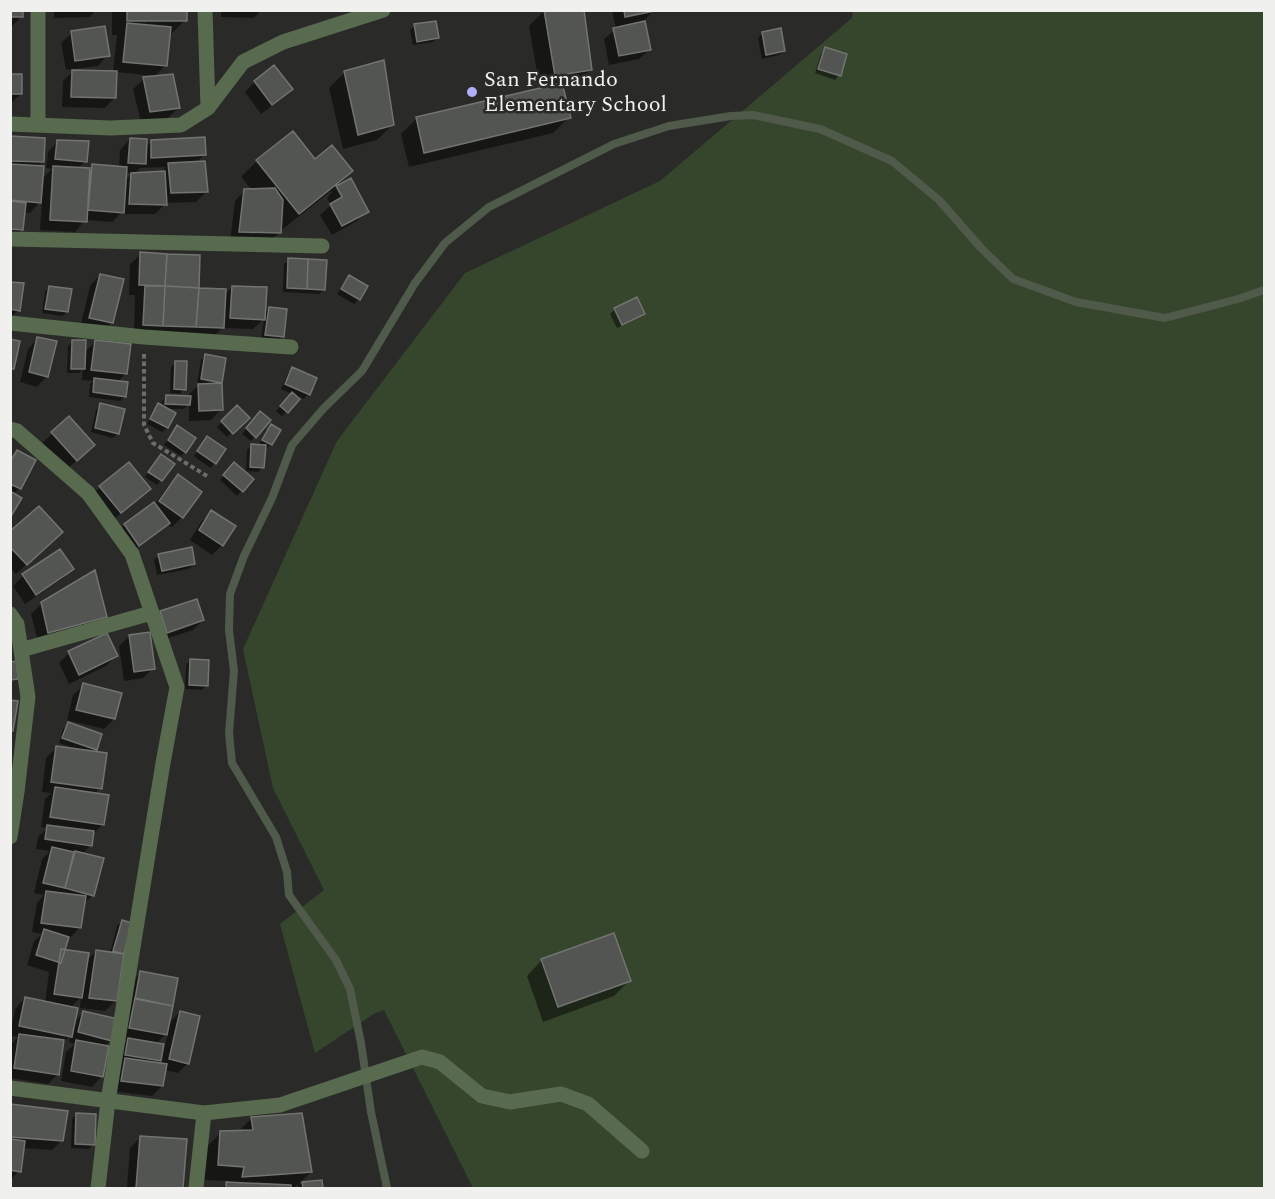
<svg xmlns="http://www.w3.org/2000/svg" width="1275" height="1199" viewBox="0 0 1275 1199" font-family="Spectral,serif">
<rect width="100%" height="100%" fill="#2a2b29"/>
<!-- green -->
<path fill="#36462d" d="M853,11h411v1177h-791l-89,-178 -9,3 -60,40 -35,-129 44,-34 -51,-102 -30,-139 94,-208 128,-168 195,-92 192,-163z"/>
<!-- shadow -->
<path fill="#0007" fill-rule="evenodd" d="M10,10l11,7 -10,10h-1z
M54,10h42l-6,7 -36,1z
M112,10h73v10l-15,15 -5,31 -10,10 -39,-4 -1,25 -10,11 -43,-1 1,-26 10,-10 40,1 4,-37h-5z
M221,10h40l-7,8 -33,-1z
M545,10l45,60 -15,15 -13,2 7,30 -16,16 -144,34 -8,-33 15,-15 124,-29 -11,-64z
M612,10h42l-13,14 9,25 -11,10 -30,6 -5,-26 12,-10z
M415,26l22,11 -4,5 -20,3 -3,-15z
M72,33l36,22 -10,11 -32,4 -5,-27z
M763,33l21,18 -5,4 -17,4 -4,-21z
M826,49l13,26 -4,5 -20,-7 6,-19z
M345,72l48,52 -16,16 -34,9 -14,-61z
M10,75l11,19 -11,10z
M144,79l34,29 -10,10 -27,4 -8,-33z
M255,82l36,7 -10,10 -20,15 -16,-22z
M293,133l22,28 36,10 -16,17 15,-8 17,31 -10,10 -25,14 -12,-20 11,-10 -4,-7 5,-6 -1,-1 -48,38 -3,-4v7l-11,10h-39l5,-41 10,-11h7l-11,-13 16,-16z
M10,138l32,24 -5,5 5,12 10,-10 -6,-1 2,-16 10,-11 28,20 -8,7 11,1 4,-3 26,2 1,-18 10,-11 15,9 6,-6 53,13 -8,8 10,29 -10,10 -31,1v1l-10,10h-35l-8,8 -27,-2 -10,12 -35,-2 2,-30 -12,13 -6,-1 -2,18 -5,4h-7zM166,167l-6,6 -26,1 6,-6zM125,173h8l-8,8z
M141,254l56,35 27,6 9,-8 31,27 5,-6 13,29 -4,4 -17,-2 3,-20 -11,10 -31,-1 -9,9 -79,-2 1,-40h-6l1,-31z
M289,260l35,29 -5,5 -36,-2 1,-28z
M100,275l12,47 -10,11 -22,-5 10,-42z
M349,277l10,22 -5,5 -17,-10 8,-13z
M10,283l9,27 -9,8z
M49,287l18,25 -5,4 -20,-3 3,-21z
M636,299l7,14 -5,5 -21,10 -7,-14 5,-5z
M38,338l9,38 -10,11 -17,-5 8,-33z
M73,341l11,12 12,-12 30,32 -8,9 7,14 -5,5 -31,-4 1,-13 3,-3 -11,-1 1,-11 -4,4h-12l1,-27z
M206,356l19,3 -5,25 1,25 -10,11 -22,1v-17l-5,5h-19l9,4 -7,15 -5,4 -15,-8 7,-14 5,-5 2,2 1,-6 4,-4h23l-1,-2 12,-11 -3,-1 4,-23z
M176,362l8,27 -4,5 -10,-1 1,-26z
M292,369l23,10 -7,15 -4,5 -4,-2 -18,19 -6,-5 16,-17 -11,-5 7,-16z
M101,405l17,28 -5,5 -22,-6 5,-22z
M237,407l10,11 -20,19 -10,-10z
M69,418l14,37 -17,15 -24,-27z
M255,418v19l-4,4 -9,-7z
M271,426l7,5 -7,13 -5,5 -2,-1 -1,19 -5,5 -12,-1 1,-21 5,-4h6l8,-15z
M177,427l8,25 -4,4 -17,-11z
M203,443l12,20 -5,5 -16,-12z
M17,452l2,36 -6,6 -3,21v-56z
M161,456v24l-4,5 -12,-8z
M234,464l18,16 -15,16 -17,-16z
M178,476l4,41 -10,10 -5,-3 -9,9 -30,21 -13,-19 10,-10 29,-21v1l14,-19z
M100,487l39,12 -29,23 -20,-25z
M212,512l10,33 -10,10 -22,-15 11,-18z
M10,533l41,9 -35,32 -6,-6z
M159,556l35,8 -5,5 -32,6 -3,-15z
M72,569l-10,10 -37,25 -12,-18 10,-10z
M41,604l65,13 -11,10 -57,15 -7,-28z
M161,613l42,7 -10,10 -36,12 -6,-19z
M129,636l24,32 -10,10 -19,3 -5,-35z
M69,653l47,3 -10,10 -37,18 -10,-21z
M190,661l17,24 -5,5 -17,-1 1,-24z
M84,685l30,34 -10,10 -37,-9 6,-25z
M68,724l27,25 -3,3 8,36 -6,6 8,31 -10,10 -1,10 -10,10 12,40 -10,9 -3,23 -10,11 -2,-1 -5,14 23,11 10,-11 14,2 7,-27 5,-4 8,2 -8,31 -7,46 -10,10 -25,-3 1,-11 -11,11 3,15 10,-10 28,27 -7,7 -2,29 -10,11 -31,-6 5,-29 9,-8 -6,-2 1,-6 -8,8 -4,30 -10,10 -38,-6v-33l8,-8 -8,-1 5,-27 10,-11 20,5 4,-31 -22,-7 7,-24 8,-7 -10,-2 5,-29 7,-8 -10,-2 8,-34 8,-8 -14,-2 2,-12 9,-9 -6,-1 4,-28 6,-6 -9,-1 4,-34 10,-10 20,2 1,-1 -18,-6 4,-14z
M542,960l88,20 -16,16 -71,26 -16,-46z
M141,972l26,53 13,-13 8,51 -10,10 -14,-3 -2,16 -10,10 -40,-5 6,-42 10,-9 -9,-2 12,-55zM168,1032l-3,13 -9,-1z
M10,1106l52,34 -10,10 -29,-2 -4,23 -9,9z
M77,1114l16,30 -4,5 -18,-1 1,-29z
M252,1118l59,54 -12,12 21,-3 1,7h-23v-4l-3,3 -5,1h-68l7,-7 -25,-1 1,-32 16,-15 17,-1z
M141,1137l44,3 -4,48h-54l3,-40z"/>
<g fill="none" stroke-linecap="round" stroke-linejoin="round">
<!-- stream -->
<path stroke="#505a4a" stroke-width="8" d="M387,1188l-16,-76 -10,-69 -11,-54 -14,-29 -47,-65 -2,-23 -11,-35 -44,-74 -3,-30 5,-62 -5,-41 1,-36 14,-38 28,-58 20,-53 32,-37 38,-37 53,-88 30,-40 44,-36 125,-63 55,-18 62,-10 22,-1 67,14 72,32 47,39 42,48 32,31 63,23 89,16 73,-19 26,-9"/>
</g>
<!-- building -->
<path fill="#535552" stroke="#727471" stroke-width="1.5" d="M10,10h13v7h-13z
M127,10h60v11h-60z
M544,10h40l8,60 -37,6z
M624,10h31v1l-30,6z
M436,21l3,17 -22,4 -3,-18z
M645,21l6,29 -32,6 -6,-28z
M127,23l44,4 -4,39 -44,-4z
M105,26l5,30 -35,5 -4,-30z
M781,28l4,23 -19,4 -4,-23z
M825,47l22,7 -6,22 -23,-7z
M384,60l10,65 -36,10 -14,-64z
M274,65l19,24 -21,16 -18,-24z
M72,70l45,1 -1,27 -45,-1z
M10,74h12v20h-12z
M173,74l7,34 -30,4 -7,-35z
M562,83l9,35 -147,35 -8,-36z
M293,131l22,28 17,-14 21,26 -54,43 -43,-54z
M10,136l35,2 -1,24 -34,-1z
M205,137l1,18 -55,3v-18z
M130,138l17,1 -1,25 -18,-1z
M57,140l32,1 -2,21 -32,-3z
M205,161l3,31 -37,1 -3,-30z
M10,164l34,2 -3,37 -31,-3z
M92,164l35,3 -3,46 -36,-3z
M53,166l37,2 -3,54 -37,-2z
M165,171l2,34 -38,-1 2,-31z
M351,178l18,34 -27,14 -12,-22 12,-7 -6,-11z
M275,188l8,12 -2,33 -42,-1 5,-43z
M10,201l16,2 -3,27 -13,-1z
M140,252l27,2 -2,32 -26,-1z
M167,254l33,1 -1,33 -34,-2z
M288,258l20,1 -1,30 -20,-1z
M308,259l19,1 -2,30 -18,-1z
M100,274l24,5 -11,44 -24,-5z
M349,275l19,11 -8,14 -19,-11z
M10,282l14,1 -4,28 -10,-2z
M49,286l23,3 -4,23 -23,-3z
M145,286h20l-2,40 -20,-1z
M165,286l34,2 -3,39 -33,-1z
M232,286l35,1 -2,33 -35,-2z
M199,288l27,1 -2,39 -28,-1z
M637,297l8,17 -23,11 -8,-17z
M269,307l18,2 -3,28 -19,-2z
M37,337l20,4 -9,36 -19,-5z
M10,339l10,2 -6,28h-4z
M72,340h14l-1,29h-14z
M95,340l36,4 -4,30 -36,-4z
M205,354l21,4 -4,25 -21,-4z
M175,361h12l-1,29 -12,-1z
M292,367l25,11 -7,17 -25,-11z
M94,378l34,4 -2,15 -33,-5z
M222,383l1,27 -24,1 -1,-27z
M292,392l8,7 -12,14 -8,-7z
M166,395l25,1 -1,9 -25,-1z
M100,403l25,6 -6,25 -24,-6z
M158,403l18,10 -8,15 -18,-9z
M237,405l13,13 -17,16 -12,-13z
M260,411l11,9 -15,18 -10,-10z
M69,416l26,29 -18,16 -26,-29z
M271,424l10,6 -9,15 -10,-5z
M177,425l19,13 -10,15 -18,-13z
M207,436l19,13 -10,15 -19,-13z
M251,444l15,1 -2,23 -14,-1z
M17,450l19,10 -15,29 -11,-5v-22z
M161,454l14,10 -13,17 -14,-9z
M129,462l22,27 -30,24 -22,-27z
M234,462l20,17 -11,13 -20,-17z
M178,474l24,18 -19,26 -24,-17z
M10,491l12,7 -12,20z
M154,502l16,21 -31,23 -15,-22z
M39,506l24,26 -36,33 -17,-18v-16z
M211,510l25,16 -13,20 -24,-16z
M192,547l3,17 -33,7 -4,-17z
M60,549l14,20 -38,26 -14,-21z
M95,570l12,47 -59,16 -7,-31z
M197,599l7,21 -37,13 -7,-22z
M150,632l5,37 -21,3 -5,-37z
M107,633l11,23 -39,19 -11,-24z
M190,659l19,1 -1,26 -19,-1z
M17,661l1,18 -8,1v-18z
M83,683l39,10 -7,26 -39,-9z
M10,700l8,1 -5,30h-3z
M68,722l34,12 -5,16 -35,-12z
M56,746l51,7 -5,36 -51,-7z
M55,787l54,8 -5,30 -54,-8z
M47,825l47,6 -2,15 -47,-7z
M52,847l22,5 -9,36 -22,-5z
M75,851l29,7 -10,38 -29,-8z
M46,891l40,5 -5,32 -40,-5z
M122,920l10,3 -8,31 -11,-3z
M44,929l25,8 -8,26 -25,-8z
M614,933l17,48 -73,26 -17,-48z
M61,949l28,4 -7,45 -28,-4z
M96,950l28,4 -7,47 -28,-3z
M140,971l38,7 -5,28 -38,-7z
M25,997l53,11 -6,29 -53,-11z
M135,998l38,8 -6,29 -38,-7z
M83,1011l35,8 -6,22 -34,-9z
M180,1011l20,5 -11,48 -20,-5z
M19,1034l45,6 -5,35 -45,-7z
M128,1038l36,6 -3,17 -36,-6z
M76,1040l33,6 -6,31 -32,-6z
M125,1058l42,6 -4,22 -42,-5z
M10,1104l58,7 -5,30 -53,-4z
M76,1113l20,1 -1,31 -20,-1z
M302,1113l10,59 -70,5 2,-10 -26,-2 2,-34 33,-1 -2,-13z
M140,1136l47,3 -4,49h-47z
M10,1139l15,2 -4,31 -11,-2z
M322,1180l1,8h-20l-1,-6z
M226,1182l65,3v3h-65z"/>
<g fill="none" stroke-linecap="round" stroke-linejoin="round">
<!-- path -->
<path stroke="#6c6d6b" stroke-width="4" stroke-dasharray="4.5 3" stroke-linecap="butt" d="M144,354v71l9,18 54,33"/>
<!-- street -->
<path stroke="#586b4f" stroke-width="15" d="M38,10v115
M205,10l3,98
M10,124l100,4 71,-3 27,-17 35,-46 40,-20 100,-32
M10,239l312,7
M10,323l134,14 147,10
M10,429l7,2 71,62 44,61 45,133 -14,76 -55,338 -10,87
M10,614l7,10 11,73 -11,95 -7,45
M21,650l130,-37
M10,1088l194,25 76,-8 142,-48 18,5 42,34 28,6 51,-8 27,10 54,47
M196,1188l8,-75"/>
</g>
<!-- markers -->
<circle fill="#b0aefa" stroke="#2a2b29" stroke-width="2" cx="472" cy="92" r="6"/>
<g text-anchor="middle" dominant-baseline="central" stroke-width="5" stroke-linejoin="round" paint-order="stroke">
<!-- poi labels -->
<g font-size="22" fill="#f0f1ef" stroke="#2a2b29" text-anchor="start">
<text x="484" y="79">San Fernando<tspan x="484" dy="25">Elementary School</tspan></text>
</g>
</g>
<!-- border -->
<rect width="1275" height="1199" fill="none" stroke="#f0f1ef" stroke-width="24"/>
</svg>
